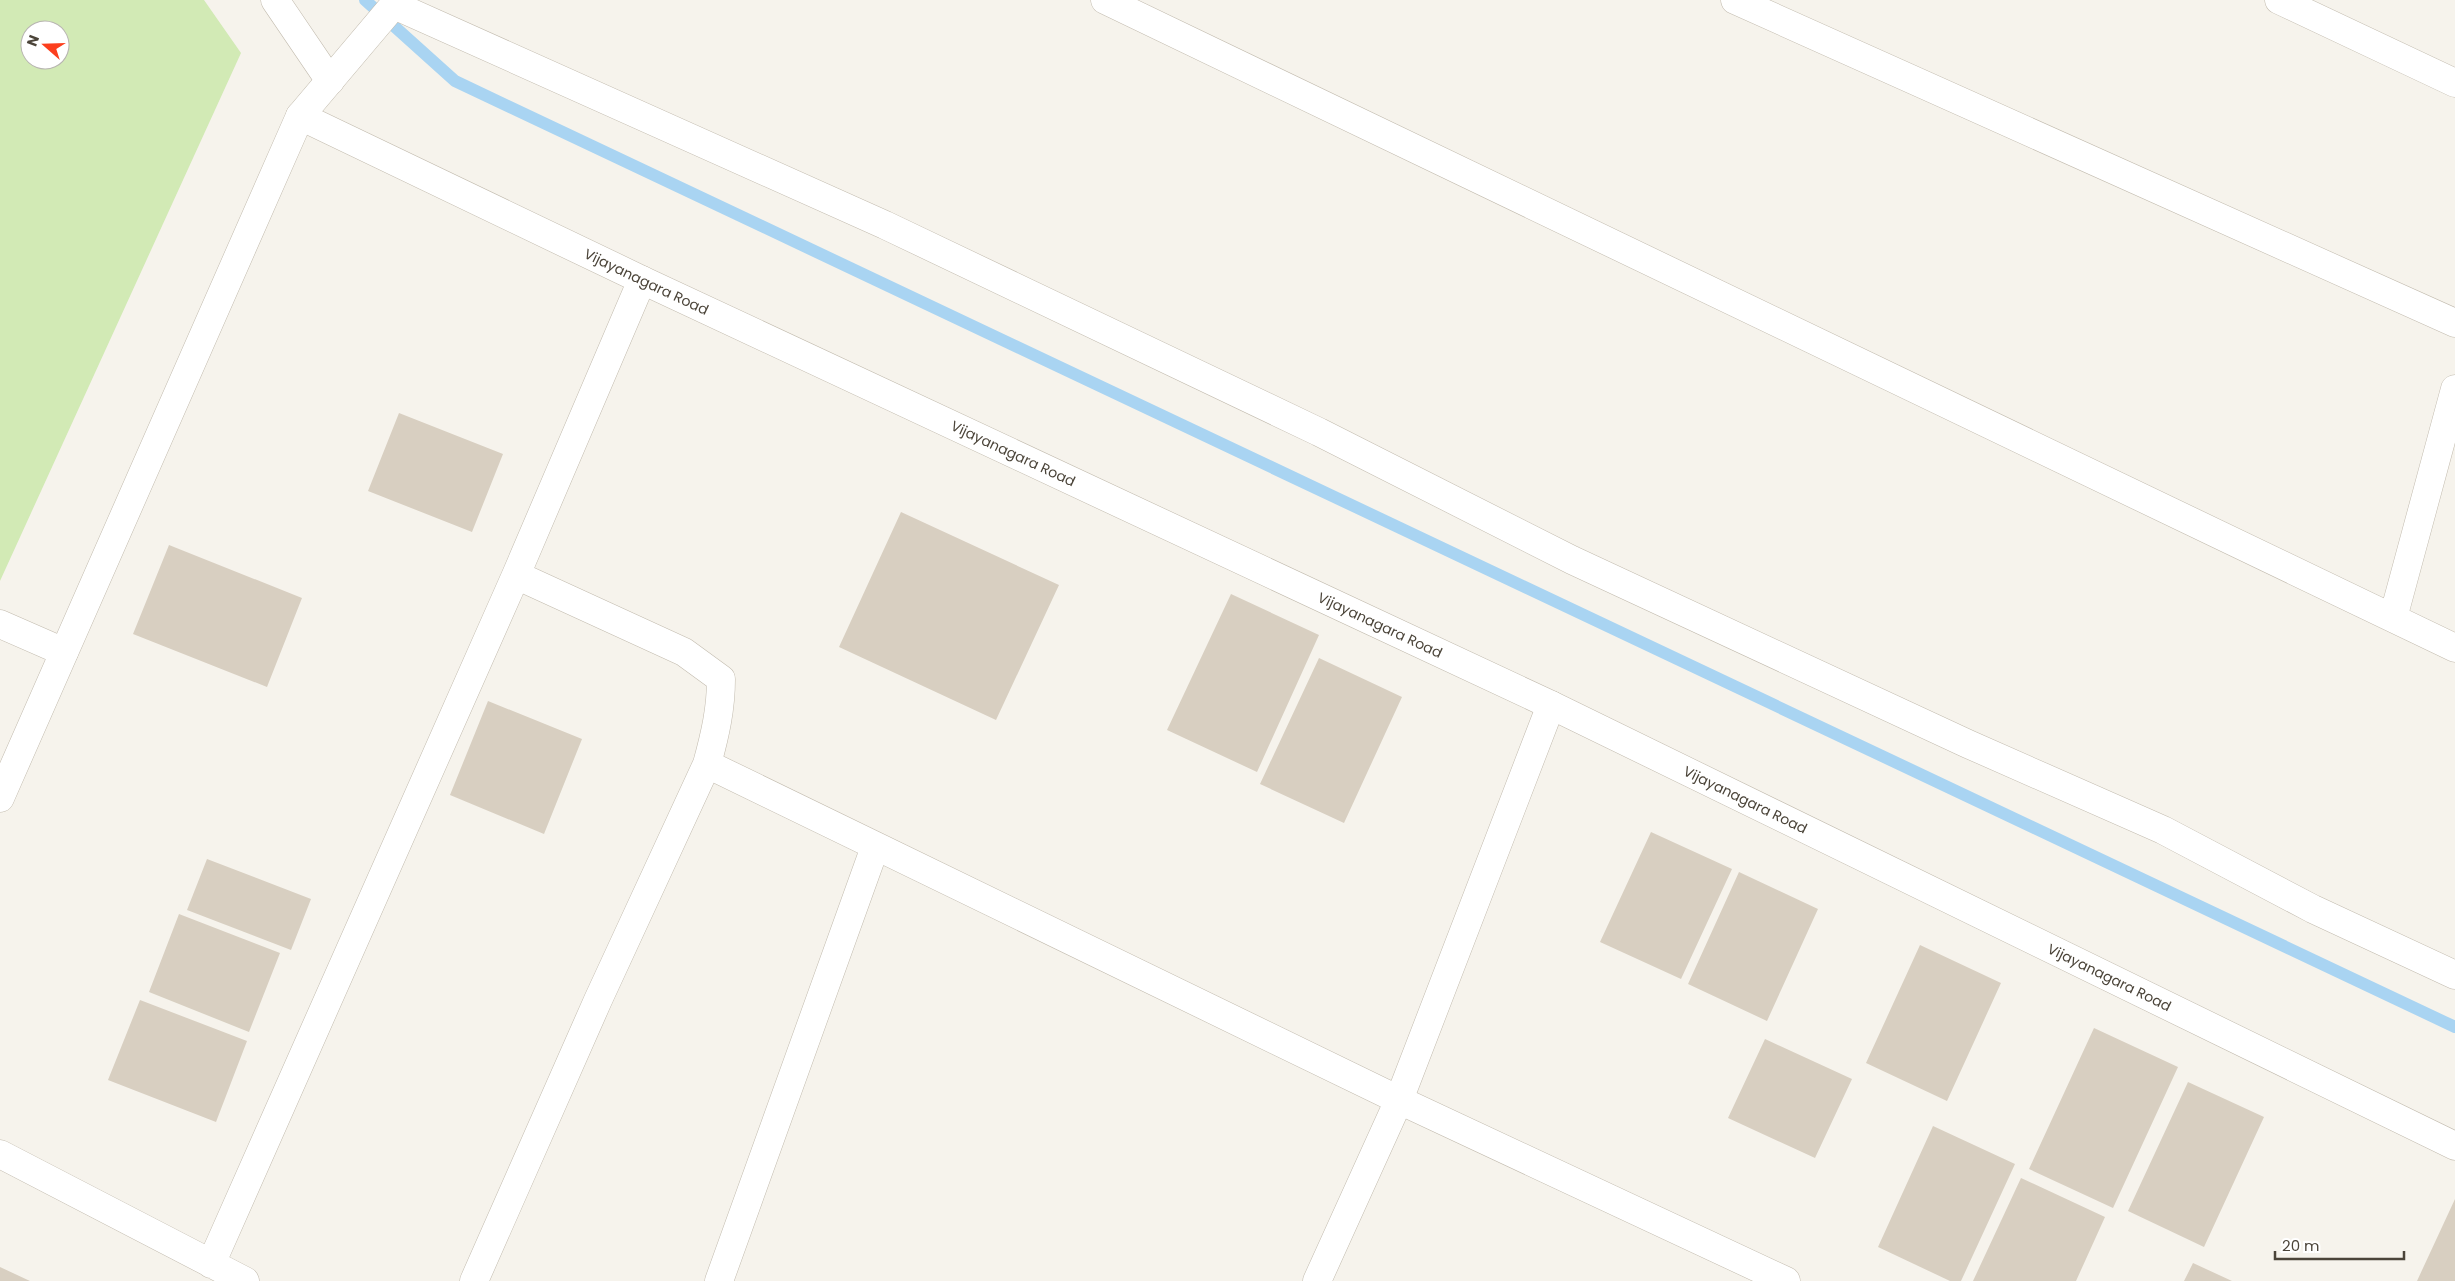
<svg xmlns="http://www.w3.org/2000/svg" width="2455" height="1281" viewBox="0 0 2455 1281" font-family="Poppins,sans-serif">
<rect width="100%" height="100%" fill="#f6f3ec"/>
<!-- green -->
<path fill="#d2eab5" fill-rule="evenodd" d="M0,0h204l37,53 -241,528zM30,30h30v30h-30z"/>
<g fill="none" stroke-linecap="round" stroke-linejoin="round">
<!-- stream -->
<path stroke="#a9d4f2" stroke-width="12" d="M365,0l90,81 2000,946"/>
</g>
<!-- building -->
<path fill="#d8cfc1" d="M399,413l104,41 -31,78 -104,-41z
M901,512l158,73 -63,135 -157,-73z
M169,545l133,53 -35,89 -134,-53z
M1231,594l88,41 -62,137 -90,-42z
M1319,658l83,39 -58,126 -84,-39z
M488,701l94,38 -38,95 -94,-39z
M1651,832l81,37 -51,110 -81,-37z
M207,859l104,40 -20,51 -104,-40z
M1739,872l79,37 -51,112 -79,-37z
M179,914l101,39 -31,79 -100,-40z
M1920,945l81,38 -54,118 -81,-38z
M140,1000l107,41 -31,81 -108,-42z
M2094,1028l84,39 -65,141 -84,-39z
M1765,1039l87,40 -37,79 -87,-40z
M2188,1082l76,35 -60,130 -76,-36z
M1933,1126l82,38 -54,117h-11l-72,-34z
M2021,1178l84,39 -29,64h-103z
M2455,1199v82h-38z
M2193,1263l39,18h-48z
M0,1267l30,14h-30z"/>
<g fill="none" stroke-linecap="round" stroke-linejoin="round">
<!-- minor casing -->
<g stroke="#c2bbae" stroke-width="29">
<path id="minor" d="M275,0l55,81
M1105,0l1350,648
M1735,0l720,323
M2279,0l176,83
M394,5l491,220 434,207 253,128 396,184 195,86 150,79 142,66
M2393,618l62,-229
M0,624l64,28
M707,764l692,336 387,181
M0,1154l245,127
M211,1264l305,-689 126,-295
M474,1281l124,-281 109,-236c8,-29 14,-55 14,-85l-37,-27 -168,-77
M719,1281l156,-434
M1317,1281l82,-181 152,-395"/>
</g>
<!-- tertiary casing -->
<g stroke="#c2bbae" stroke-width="29">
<g id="tertiary">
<path id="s1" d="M300,116l342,164 909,425 904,441"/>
<path d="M0,798l300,-682 98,-116"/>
</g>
</g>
<!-- minor -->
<use href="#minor" stroke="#fff" stroke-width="28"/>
<!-- tertiary -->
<use href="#tertiary" stroke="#fff" stroke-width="28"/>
</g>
<g text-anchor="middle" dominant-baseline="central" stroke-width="4" stroke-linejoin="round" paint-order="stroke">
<!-- street labels -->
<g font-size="14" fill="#4b4439" stroke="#fff">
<text stroke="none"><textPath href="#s1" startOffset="384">Vijayanagara Road</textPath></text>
<text stroke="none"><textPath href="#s1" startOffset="789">Vijayanagara Road</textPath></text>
<text stroke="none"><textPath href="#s1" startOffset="1194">Vijayanagara Road</textPath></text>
<text stroke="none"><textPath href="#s1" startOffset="1599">Vijayanagara Road</textPath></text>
<text stroke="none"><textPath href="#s1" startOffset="2004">Vijayanagara Road</textPath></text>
</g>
</g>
<!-- north arrow -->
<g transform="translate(45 45) rotate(290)"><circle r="24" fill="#ffffff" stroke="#b7b4b0"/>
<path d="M0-4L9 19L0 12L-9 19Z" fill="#fc3f1d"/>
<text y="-8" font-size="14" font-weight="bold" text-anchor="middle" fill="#4b4439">N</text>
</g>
<!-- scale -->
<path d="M2275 1251v8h129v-8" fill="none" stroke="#4b4439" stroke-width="2.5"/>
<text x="2282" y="1251" font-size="15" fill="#4b4439" stroke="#ffffff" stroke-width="4" paint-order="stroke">20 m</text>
</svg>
